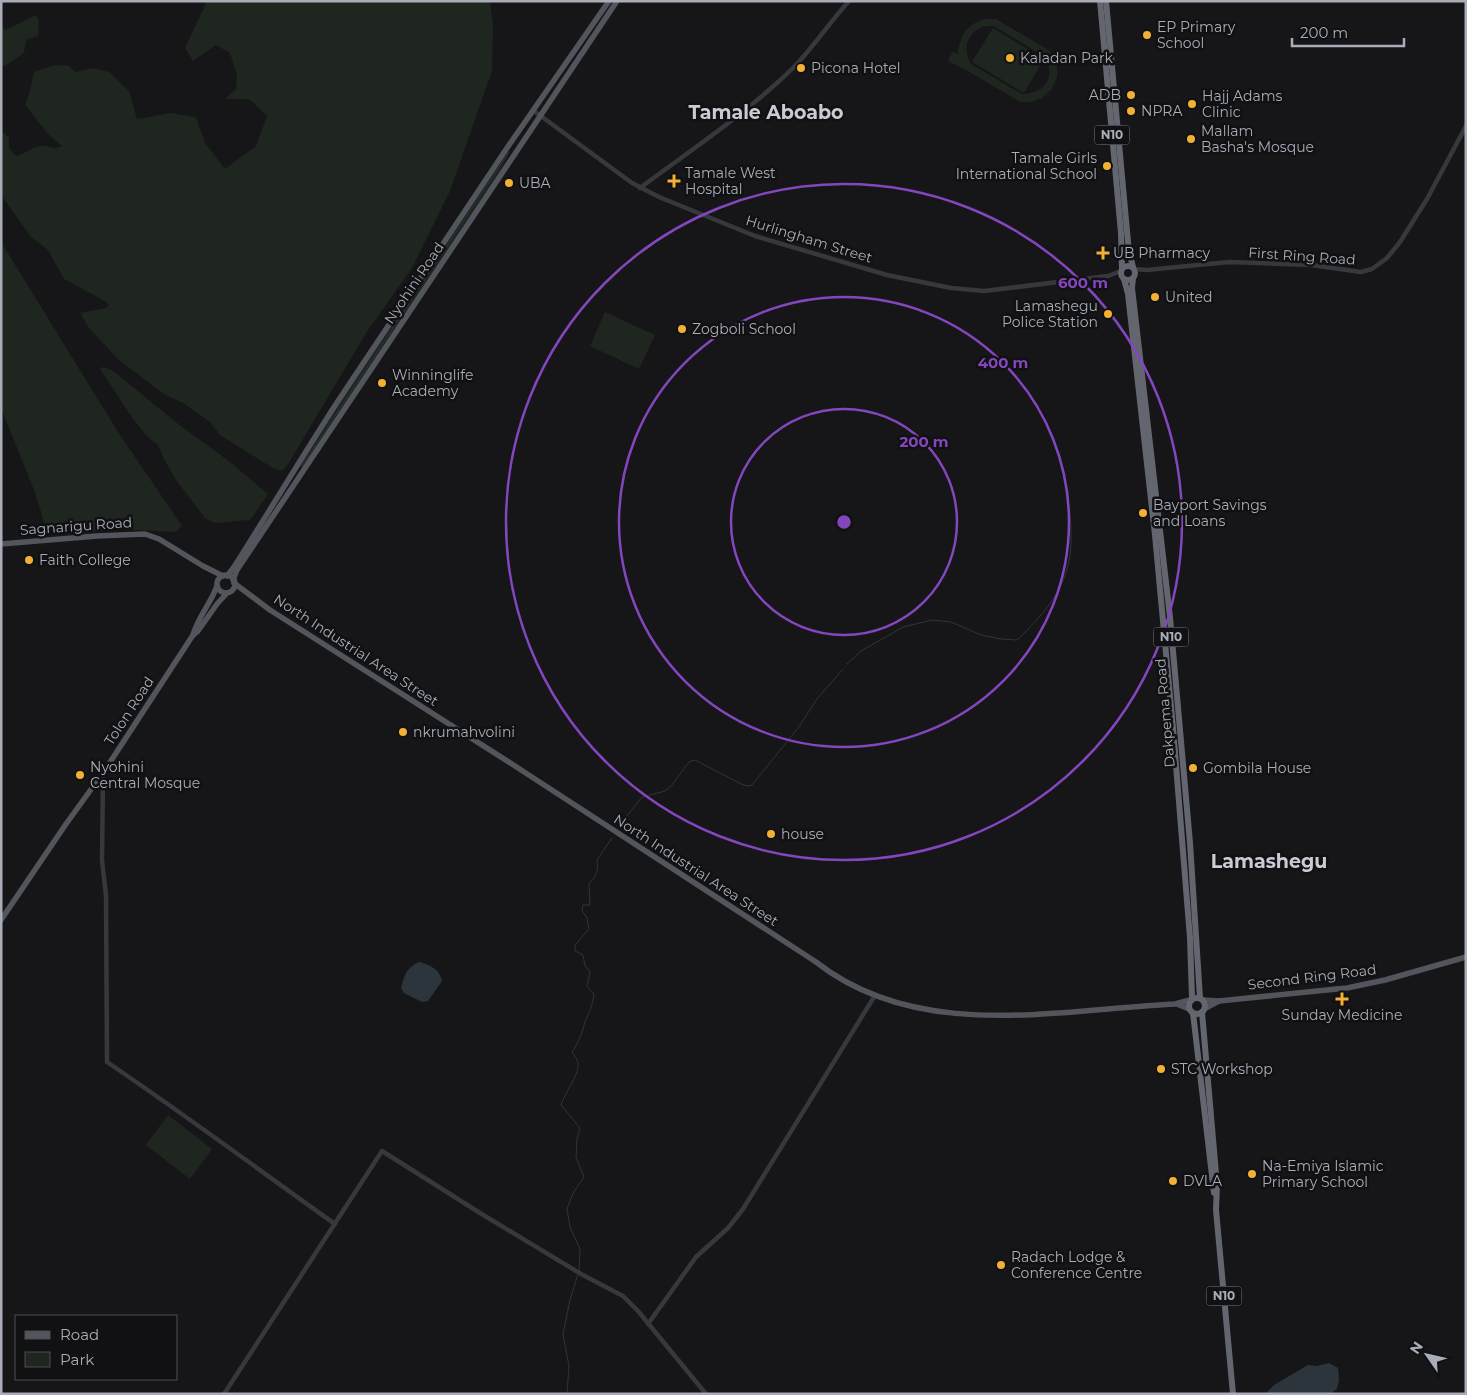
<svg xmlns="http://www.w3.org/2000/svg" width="1467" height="1395" font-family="Montserrat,sans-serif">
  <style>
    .green { fill: #1e261f; fill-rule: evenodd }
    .water { fill: #2c353c }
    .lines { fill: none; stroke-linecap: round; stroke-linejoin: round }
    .stream { stroke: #2c353c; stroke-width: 1 }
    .minor { stroke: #37383d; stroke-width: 4.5 }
    .major { stroke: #53555c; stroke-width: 5.5 }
    .highway { stroke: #63666e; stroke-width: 6 }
    .ring { fill: none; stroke: #8446be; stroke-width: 2.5 }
    .poi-dot { fill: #f2b134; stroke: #111113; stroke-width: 2 }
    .labels { text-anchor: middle; stroke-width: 5; stroke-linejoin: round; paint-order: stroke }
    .shield { fill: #111113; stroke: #7b7e86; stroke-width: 1 }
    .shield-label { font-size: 12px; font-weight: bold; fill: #a8adb8 }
    .poi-label { font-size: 14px; fill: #a8adb8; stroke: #111113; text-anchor: start }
    .street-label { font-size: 14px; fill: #a8adb8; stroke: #111113 }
    .district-label { font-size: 19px; font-weight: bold; fill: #c9ccd4; stroke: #111113 }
    .centre { fill: #8446be; stroke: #111113; stroke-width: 2.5 }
    .ring-label { font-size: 15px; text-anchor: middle; font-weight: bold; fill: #8446be; stroke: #111113; stroke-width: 5; stroke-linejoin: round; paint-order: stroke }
  </style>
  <rect width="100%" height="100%" fill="#161618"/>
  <g class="green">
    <path d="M207,1h283l3,24 -1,46 -42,120 -38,77 -46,65 -79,133 -5,5 -9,-3 -53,-33 -10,-13 -27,-19 -19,-9 -45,-34 -30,-32 -9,-15 26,-5 3,-3 -6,-5 -39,-21 -16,-29 -17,-13 -30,-42v-64l8,6v11l7,8c9,-2 17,-10 26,-10 9,0 10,4 20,0l-13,-11 -24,-30 5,-14 4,-19 17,-6 17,-1 7,7 18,-4 16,4 20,19 8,28 34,-6 25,4 9,26 20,26 31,-23 11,-30 -18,-17h-24l11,-10 1,-13 -7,-23 -14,-8 -23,16 -8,-13z"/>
    <path d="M36,15l3,5 -1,16 -12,4 -2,13 -19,13h-4v-39l5,3z"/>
    <path d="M984,19h12l54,32 7,12v14l-5,12 -10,9 -10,4h-12l-54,-32 -18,-9 4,-9 6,2c2,-19 9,-29 26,-35zM985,26h9l51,31c11,20 0,37 -23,37l-51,-30c-9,-17 -4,-31 14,-38z"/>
    <path d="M993,28l51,31 -20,34 -52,-31z"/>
    <path d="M508,152l1,2 -13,23 -193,290 -3,-1 48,-77z"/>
    <path d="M1,242l117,190 64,94 -7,6c-21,-1 -43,-3 -63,-2 -20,1 -50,9 -67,1l-3,-16 -8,-25 -33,-82z"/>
    <path d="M605,312l50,23 -16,34 -49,-23z"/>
    <path d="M103,367l9,3 65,53 53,39 38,32 -18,26 -35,3 -10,-5 -29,-38 -12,-21 -6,-14 -11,-9 -14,-17 -33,-50z"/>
    <path d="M168,1115l44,34 -22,30 -44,-34z"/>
  </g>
  <g class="water">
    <path d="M419,962c11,3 21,7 23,19l-14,20 -6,1 -18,-9 -3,-5c3,-12 5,-20 18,-26z"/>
    <path d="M1329,1363l9,5 1,12 -2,9 -7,5h-65l9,-9 34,-20 9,1z"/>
  </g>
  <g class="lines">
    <g class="stream">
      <path d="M302,466l207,-314"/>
      <path d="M847,664l14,-13 42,-24 29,-7 19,2 30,13 20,4 16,1c33,-32 56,-59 54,-107 0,-13 -2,-26 -3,-39l-1,-5"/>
      <path d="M620,825l22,-28 23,-6 7,-6 17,-23 6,-2 46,24 7,2 4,-1 46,-57 19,-29 26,-30"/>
      <path d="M579,1271l1,-22 -10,-22 -3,-18 6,-16 11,-16 -8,-20 1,-18 3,-11 -19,-23c3,-12 19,-30 17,-42 0,-3 -4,-8 -6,-11 8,-12 9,-17 13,-30 4,-10 8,-17 9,-28l-7,-8 3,-14 -5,-6 -2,-11 -8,-4v-6l14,-16 -2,-11 -5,-8 1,-5h7l-1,-21c7,-8 10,-13 8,-24l15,-22"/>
      <path d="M567,1394l2,-28 -6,-32 7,-34 8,-26"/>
    </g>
    <g class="minor">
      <path d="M534,111l98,72 27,14 96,39 132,39 64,13 33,3 124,-15 13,-5"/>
      <path d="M640,188c51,-38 107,-75 153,-120 20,-20 36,-45 56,-67"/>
      <path d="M1134,269l13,1 82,-8 82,3 50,7 11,-3 15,-11 13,-16 27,-43 39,-73"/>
      <path d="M103,774l-1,86 4,36 1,166c77,52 152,108 228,162"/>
      <path d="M648,1324l48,-67 32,-29 15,-19 131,-212"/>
      <path d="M224,1394l158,-243 98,62 101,61 42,22 15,15 68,83"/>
    </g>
    <g class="major">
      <path d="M1,544l96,-8 48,-2 14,5 44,27 20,10"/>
      <circle cx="226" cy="584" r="9"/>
      <path d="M227,576l7,-9c35,-55 69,-112 104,-166l169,-253 102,-147"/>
      <path d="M233,580l4,-10 380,-569"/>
      <path d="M234,583l36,27 245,156 301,196c102,80 240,48 359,42l15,-4"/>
      <path d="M193,635l5,-4 19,-27 10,-11"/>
      <path d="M1,920l65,-96 39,-54 88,-135c5,-18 18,-32 24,-49"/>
      <path d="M1203,1000l16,1 128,-13 38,-8 81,-23"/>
      <path d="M1177,1004l12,5"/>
      <path d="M1204,1009l15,-8"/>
    </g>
    <g class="highway">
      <path d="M1100,1l21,232 1,35"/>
      <path d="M1106,1l21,230 2,21 4,15"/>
      <circle cx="1128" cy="273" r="7"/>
      <path d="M1133,278l-1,10 38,329 20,226 10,155"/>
      <path d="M1124,279l4,15 27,241 18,193 17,210 2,60"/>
      <circle cx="1197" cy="1006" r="8"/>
      <path d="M1202,1012l15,173 -1,25 17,184"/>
      <path d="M1193,1013l21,180"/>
    </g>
  </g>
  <g class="ring">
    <circle cx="844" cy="522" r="113"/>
    <circle cx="844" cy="522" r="225"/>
    <circle cx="844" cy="522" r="338"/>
  </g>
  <g class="poi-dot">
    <circle cx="1147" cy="35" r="5"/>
    <circle cx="1010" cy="58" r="5"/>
    <circle cx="801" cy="68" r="5"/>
    <circle cx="1131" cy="95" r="5"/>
    <circle cx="1192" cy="104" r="5"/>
    <circle cx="1131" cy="111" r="5"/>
    <circle cx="1191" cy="139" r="5"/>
    <circle cx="1107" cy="166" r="5"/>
    <path d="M671.5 173.5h5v5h5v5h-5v5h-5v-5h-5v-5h5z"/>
    <circle cx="509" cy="183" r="5"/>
    <path d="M1100.5 245.5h5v5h5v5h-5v5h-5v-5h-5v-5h5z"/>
    <circle cx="1155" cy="297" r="5"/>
    <circle cx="1108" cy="314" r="5"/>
    <circle cx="682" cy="329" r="5"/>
    <circle cx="382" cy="383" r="5"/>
    <circle cx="1143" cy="513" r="5"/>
    <circle cx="29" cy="560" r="5"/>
    <circle cx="403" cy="732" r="5"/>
    <circle cx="1193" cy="768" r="5"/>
    <circle cx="80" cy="775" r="5"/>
    <circle cx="771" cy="834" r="5"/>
    <path d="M1339.5 991.5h5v5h5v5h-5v5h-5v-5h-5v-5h5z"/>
    <circle cx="1161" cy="1069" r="5"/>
    <circle cx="1252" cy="1174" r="5"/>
    <circle cx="1173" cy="1181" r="5"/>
    <circle cx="1001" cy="1265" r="5"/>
  </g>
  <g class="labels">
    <g class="shield">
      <rect x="1094.5" y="125.5" width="35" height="19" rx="4"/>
      <rect x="1153.5" y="627.5" width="35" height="19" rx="4"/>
      <rect x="1206.5" y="1286.5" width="35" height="19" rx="4"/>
    </g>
    <g class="shield-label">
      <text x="1112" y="139">N10</text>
      <text x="1171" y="641">N10</text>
      <text x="1224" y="1300">N10</text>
    </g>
    <g class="poi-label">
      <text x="1157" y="32">EP Primary<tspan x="1157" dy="16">School</tspan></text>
      <text x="1020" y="63">Kaladan Park</text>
      <text x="811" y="73">Picona Hotel</text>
      <text x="1121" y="100" text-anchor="end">ADB</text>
      <text x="1202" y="101">Hajj Adams<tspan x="1202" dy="16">Clinic</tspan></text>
      <text x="1141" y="116">NPRA</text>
      <text x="1201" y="136">Mallam<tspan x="1201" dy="16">Basha's Mosque</tspan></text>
      <text x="1097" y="163" text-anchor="end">Tamale Girls<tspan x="1097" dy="16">International School</tspan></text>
      <text x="685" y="178">Tamale West<tspan x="685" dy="16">Hospital</tspan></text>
      <text x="519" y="188">UBA</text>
      <text x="1113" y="258">UB Pharmacy</text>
      <text x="1165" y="302">United</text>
      <text x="1098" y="311" text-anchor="end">Lamashegu<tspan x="1098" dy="16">Police Station</tspan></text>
      <text x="692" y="334">Zogboli School</text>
      <text x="392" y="380">Winninglife<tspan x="392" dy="16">Academy</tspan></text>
      <text x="1153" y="510">Bayport Savings<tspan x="1153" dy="16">and Loans</tspan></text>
      <text x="39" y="565">Faith College</text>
      <text x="413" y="737">nkrumahvolini</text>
      <text x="90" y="772">Nyohini<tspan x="90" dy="16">Central Mosque</tspan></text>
      <text x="1203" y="773">Gombila House</text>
      <text x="781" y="839">house</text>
      <text x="1342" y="1020" text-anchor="middle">Sunday Medicine</text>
      <text x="1171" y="1074">STC Workshop</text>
      <text x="1262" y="1171">Na-Emiya Islamic<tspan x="1262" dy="16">Primary School</tspan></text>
      <text x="1183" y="1186">DVLA</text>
      <text x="1011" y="1262">Radach Lodge &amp;<tspan x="1011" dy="16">Conference Centre</tspan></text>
    </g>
    <g class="street-label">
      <text transform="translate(809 239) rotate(17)" y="5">Hurlingham Street</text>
      <text transform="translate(1302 256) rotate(4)" y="5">First Ring Road</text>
      <text transform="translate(414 283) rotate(-56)" y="5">Nyohini Road</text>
      <text transform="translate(76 526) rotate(-4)" y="5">Sagnarigu Road</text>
      <text transform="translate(356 650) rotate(33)" y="5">North Industrial Area Street</text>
      <text transform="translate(129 711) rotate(-57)" y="5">Tolon Road</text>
      <text transform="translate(1165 713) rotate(-95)" y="5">Dakpema Road</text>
      <text transform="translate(696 870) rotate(33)" y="5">North Industrial Area Street</text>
      <text transform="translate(1312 977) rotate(-7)" y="5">Second Ring Road</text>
    </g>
    <g class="district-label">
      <text x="766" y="119">Tamale Aboabo</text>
      <text x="1269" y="868">Lamashegu</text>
    </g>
  </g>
  <circle cx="844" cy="522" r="8" class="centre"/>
  <g class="ring-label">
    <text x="1083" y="288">600 m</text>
    <text x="1003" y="368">400 m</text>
    <text x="924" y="447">200 m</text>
  </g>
  <rect width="1467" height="1395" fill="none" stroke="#a8adb8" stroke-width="5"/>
  <rect x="15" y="1315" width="162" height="65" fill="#111113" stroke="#4d4f55"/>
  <rect x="25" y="1331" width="25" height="8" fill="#53555c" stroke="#4d4f55"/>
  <text x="60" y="1340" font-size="15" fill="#a8adb8">Road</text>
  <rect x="25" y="1352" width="25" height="15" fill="#1e261f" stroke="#4d4f55"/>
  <text x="60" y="1365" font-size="15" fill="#a8adb8">Park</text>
  <g transform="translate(1427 1355) rotate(304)" stroke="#111113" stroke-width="4" paint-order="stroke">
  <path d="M0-4L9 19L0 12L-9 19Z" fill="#a8adb8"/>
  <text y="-8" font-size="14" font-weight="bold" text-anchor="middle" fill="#a8adb8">N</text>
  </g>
  <path d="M1292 38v8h112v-8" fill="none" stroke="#a8adb8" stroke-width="2.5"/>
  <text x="1300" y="38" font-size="15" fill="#a8adb8" stroke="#111113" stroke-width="4" paint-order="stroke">200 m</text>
</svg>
